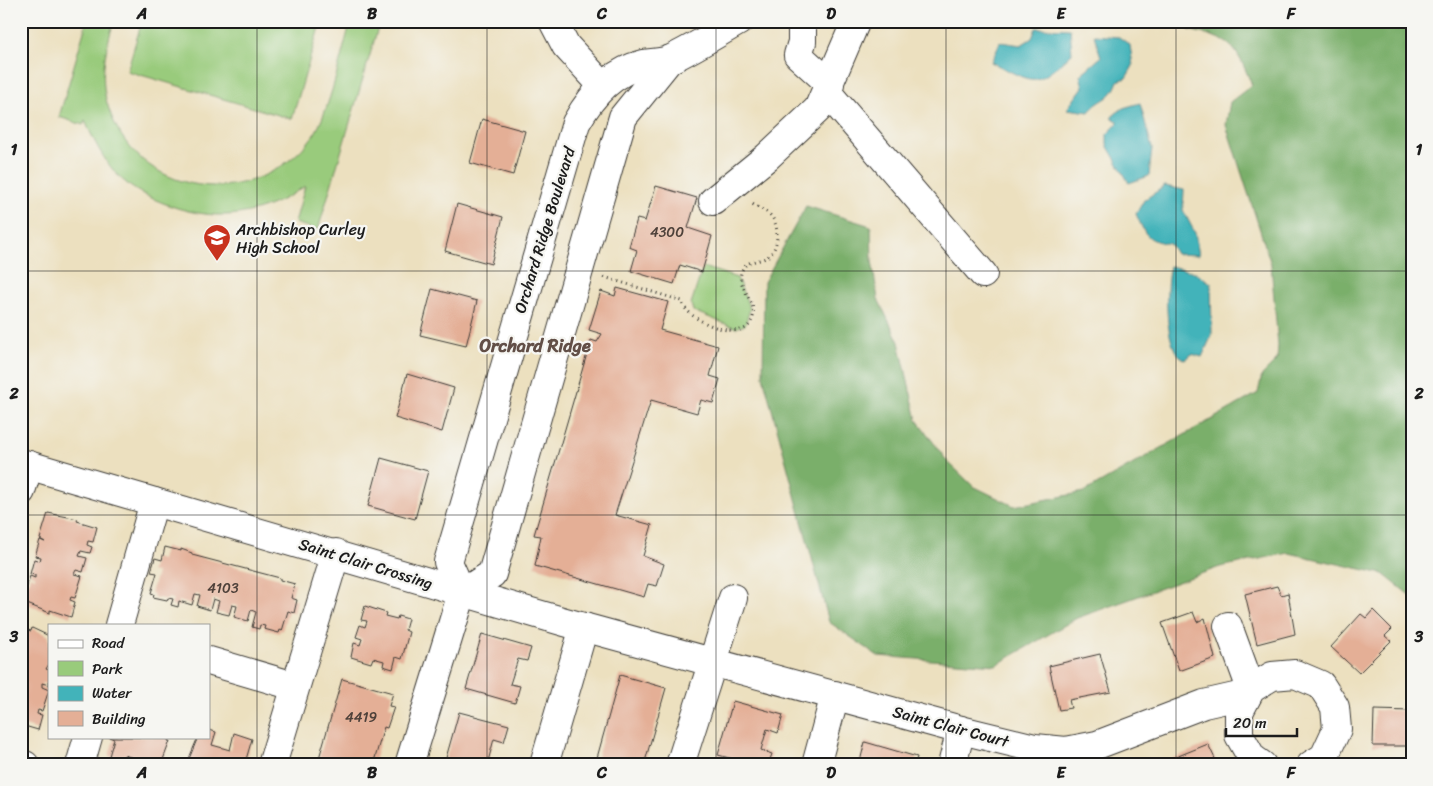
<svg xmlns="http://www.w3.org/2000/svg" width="1433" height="786" font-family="Sriracha,sans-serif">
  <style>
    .green { fill: #99cb7b; stroke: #5a744c }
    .forest { fill: #7aaf6b; stroke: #4b6644 }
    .water { fill: #42b3ba; stroke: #2f686b }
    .building { fill: #e4af96 }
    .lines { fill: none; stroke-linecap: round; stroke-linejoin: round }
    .minor-casing { stroke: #3b3934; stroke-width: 30 }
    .path { stroke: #3b3934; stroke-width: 3; stroke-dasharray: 1 4; stroke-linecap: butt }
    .minor { stroke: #fff; stroke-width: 28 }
    .grid { fill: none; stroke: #1c1c1c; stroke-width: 1; stroke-opacity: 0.55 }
    .labels { text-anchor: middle; stroke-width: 4.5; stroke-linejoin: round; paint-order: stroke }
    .number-label { font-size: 14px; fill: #4e413a }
    .poi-label { font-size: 16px; fill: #1c1c1c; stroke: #f6f6f2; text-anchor: start }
    .street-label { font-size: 16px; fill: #1c1c1c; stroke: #f6f6f2 }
    .neighbourhood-label { font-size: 18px; font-weight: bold; fill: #624f47; stroke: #f6f6f2 }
    .neatline { fill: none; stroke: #1c1c1c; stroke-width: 2 }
    .grid-label { font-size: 16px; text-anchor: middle; font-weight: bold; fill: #1c1c1c }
  </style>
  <rect width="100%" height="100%" fill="#f6f6f2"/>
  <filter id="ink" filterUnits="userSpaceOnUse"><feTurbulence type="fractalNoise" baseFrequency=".02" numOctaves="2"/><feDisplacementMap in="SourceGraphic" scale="10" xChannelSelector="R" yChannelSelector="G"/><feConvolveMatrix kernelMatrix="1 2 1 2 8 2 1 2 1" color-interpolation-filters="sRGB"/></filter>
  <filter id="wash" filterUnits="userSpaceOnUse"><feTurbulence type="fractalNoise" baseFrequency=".0096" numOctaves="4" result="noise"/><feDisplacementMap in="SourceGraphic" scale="20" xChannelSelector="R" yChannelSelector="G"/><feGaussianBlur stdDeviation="1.12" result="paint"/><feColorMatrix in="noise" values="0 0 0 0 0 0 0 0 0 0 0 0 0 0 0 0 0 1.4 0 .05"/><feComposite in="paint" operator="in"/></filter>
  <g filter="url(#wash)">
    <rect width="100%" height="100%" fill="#ece0bf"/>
    <g class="green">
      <path d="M87,21h27c-8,27 -15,54 -7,82 27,96 148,111 206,33 16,-22 29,-86 38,-115h29l-62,209 -23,-7 10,-37c-44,30 -84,37 -134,20 -13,-5 -29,-11 -41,-20 -22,-16 -34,-41 -45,-65l-2,4 -24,-8z"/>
      <path d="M142,21h179l-29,98 -165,-48z"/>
      <path d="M703,267l34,11 13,31 -5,16 -9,3 -43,-17 -2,-7z"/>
    </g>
    <path class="forest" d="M1185,21h227v576l-29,-23 -94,-21 -69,14 -143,51 -81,47 -118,-9 -49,-34 -66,-246 1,-94 42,-76 65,20 1,35 6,38 21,43 18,78 30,41 26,25 41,20 70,-14 174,-99 4,-18 15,-15 1,-15 -7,-81 -45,-139 4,-23 22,-17c-18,-42 -18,-44 -63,-55z"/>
    <g class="water">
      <path d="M1036,28l34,1 2,24c-38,36 -36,31 -81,9l9,-20 21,3 11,-7z"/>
      <path d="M1094,35l25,2 11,8 3,21 -7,12 -8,3c-8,22 -16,15 -29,31l-22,-3 16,-22 -3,-12 21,-18z"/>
      <path d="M1140,103l12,45 -3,28 -20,7 -22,-38v-11l12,-12 -8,-5 12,-9z"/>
      <path d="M1165,186l19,4 -1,20 12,23 4,22 -23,-1 -6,-10c-24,-4 -24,-8 -34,-30l8,-14z"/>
      <path d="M1170,266l24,6 17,11 1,52 -10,22 -10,-3 -7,6c-2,-2 -7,-5 -9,-8 -11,-19 -11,-65 -6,-86z"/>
    </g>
    <g id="blocks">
      <g class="building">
        <path d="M482,119l43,12 -12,44 -43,-12z"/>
        <path d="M656,186l41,12 -9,30 24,8 -10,36 -22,-7 -6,19 -43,-13 6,-21 -8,-3 8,-28 8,2z"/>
        <path d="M457,204l46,13 -12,47 -46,-13z"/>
        <path d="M617,288l51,14 -8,28 58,16 -8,30 10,3 -7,24 -12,-3 -4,13 -46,-13 -36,115 37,10 -9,31 21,8 -7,22 -9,-2 -4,13 -109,-31 6,-30 -7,-1 57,-195 6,2 5,-8 -13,-4 12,-39 14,5z"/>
        <path d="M432,289l45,12 -11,45 -46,-11z"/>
        <path d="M407,374l47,14 -12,44 -47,-14z"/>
        <path d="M381,458l47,13 -13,48 -47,-13z"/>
        <path d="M48,513l30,6 -1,2 20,6 -4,15 -5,-1 -1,4 5,2 -2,6 -9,-2 -2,5 8,2 -4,14 -7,-2 -2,4 8,2 -7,22 -4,-1 -1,3 5,2 -4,15 -21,-7v3l-28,-11 8,-26 5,2v-3l-5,-1 4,-15 6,2 1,-4 -6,-1 5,-16 5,2 -5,-3z"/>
        <path d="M165,547l16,4v-2l11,4v2l88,23v2l15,4 -4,14 6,2 -3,13 -6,-2 -6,20 -2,-1 -1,3 -15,-4 1,-3 -5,-1 -1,4 -7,-2 4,-15 -5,-2 -3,11 -14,-4 3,-11 -5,-1 -3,10 -13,-3 3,-11 -6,-2 -3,11 -13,-4 3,-11 -5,-1 -3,11 -13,-4 -1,6 -7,-2 2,-6 -5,-1 -1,2 -14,-3 1,-3 -3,-1 6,-20 -6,-1 4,-14 7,2z"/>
        <path d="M1277,586l4,9 7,-2 7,41 -38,10 -12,-50z"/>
        <path d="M365,606l21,7 -1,3 12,3 1,-3 10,3 -3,11 4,2 -7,27 -6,-2 -3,12 -10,-3 1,-5 -11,-3 -2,5 -20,-6 3,-14 6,2 2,-6 -6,-2 4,-12 5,2 2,-6 -6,-1z"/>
        <path d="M1373,610l19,19 -7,7 6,5 -32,32 -28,-26 30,-33 5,4z"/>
        <path d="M1193,612l4,10 8,-4 10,40 -36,13 -17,-48z"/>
        <path d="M21,628l10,3 1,-3 17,8v28l-3,5 3,1v15l-7,-2v4l7,3 -7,21 -4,-1 -1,4 5,1 -4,15 -17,-5z"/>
        <path d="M482,634l49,14 -4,13 -9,-2 -8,25 10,2 -5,17 -49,-14z"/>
        <path d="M1100,654l11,38 -42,8 2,8 -12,2 -10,-44z"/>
        <path d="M620,675l46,13 -22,77h-49z"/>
        <path d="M342,679l51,14 -4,13 5,1 -7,21 -3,-1 -11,38h-56z"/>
        <path d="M733,701l50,14 -5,18 -11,-4 -6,21 11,4 -4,11h-29l-6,-2v-4l-15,-4z"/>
        <path d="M1374,710l38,1v35h-39z"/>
        <path d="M459,712l50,13 -5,17 -10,-3 -7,26h-43z"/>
        <path d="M209,730l7,2 -4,13 18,5 4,-17 18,6 -7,24 5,2h-60v-3l-2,-1 10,-24h11z"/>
        <path d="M109,737h60l-1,4h2l-9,24h-13l-2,-1v-2l-22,-7 -1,6 -14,-5 5,-17z"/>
        <path d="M865,742l52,15 -2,8h-56z"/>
        <path d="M1208,744l10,21h-56l-1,-2z"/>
      </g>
    </g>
  </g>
  <g filter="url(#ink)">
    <use href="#blocks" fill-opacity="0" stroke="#3b3934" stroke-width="1"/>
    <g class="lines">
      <defs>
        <g id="minor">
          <path d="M553,21l13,25 37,40"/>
          <path d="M802,21v21l-4,13 32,29"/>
          <path d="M826,91l157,183"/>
          <path d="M713,201l54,-44 51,-48 38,-88"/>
          <path d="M21,463l544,159 396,108 74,18 31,3 31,-6 107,-41 35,-8h8"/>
          <path d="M21,491l8,-26"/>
          <path d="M462,593l-14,-31 128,-439c15,-27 37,-52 68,-59 9,-2 19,-1 27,-5 23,-11 45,-25 68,-38"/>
          <path d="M119,625l35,-123"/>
          <path d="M1228,626l23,63"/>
          <path d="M209,661l85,25"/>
          <path d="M21,764l4,1"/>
          <path d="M80,765l8,-28"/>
          <path d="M272,765l64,-212"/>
          <path d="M409,765l53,-172 30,-19 131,-457 46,-57"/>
          <path d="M544,765l40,-138"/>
          <path d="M680,765l53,-167"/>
          <path d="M816,765l19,-70"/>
          <path d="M952,765l9,-35"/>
          <path d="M1262,765l-10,-7 -13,-23v-23l12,-23 21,-13 23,-2 26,11 14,22 2,22 -13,28 -13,8"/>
        </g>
      </defs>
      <use href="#minor" class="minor-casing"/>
      <path class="path" d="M604,277l78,24c2,18 55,40 67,24 16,-21 -17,-37 -6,-57 5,-8 16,-6 24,-11 12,-7 13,-31 4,-41 -5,-6 -14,-8 -20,-13"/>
      <use href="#minor" class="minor"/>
    </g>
  </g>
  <path class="grid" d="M257,21v744M487,21v744M716,21v744M946,21v744M1176,21v744M21,271h1391M21,515h1391"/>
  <defs>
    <symbol id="school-pin" viewBox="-11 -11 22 30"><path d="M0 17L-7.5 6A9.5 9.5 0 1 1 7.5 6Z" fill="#c8321e" stroke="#f6f6f2"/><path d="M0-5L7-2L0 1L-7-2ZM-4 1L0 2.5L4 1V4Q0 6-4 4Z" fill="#fff"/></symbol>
  </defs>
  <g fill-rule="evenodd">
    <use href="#school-pin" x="201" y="222" width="32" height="43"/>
  </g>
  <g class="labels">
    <g class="number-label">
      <text x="667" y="237">4300</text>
      <text x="223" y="593">4103</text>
      <text x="361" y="722">4419</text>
    </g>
    <g class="poi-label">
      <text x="236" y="235">Archbishop Curley<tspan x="236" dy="18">High School</tspan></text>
    </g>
    <g class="street-label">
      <text transform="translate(544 230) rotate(-73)" y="6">Orchard Ridge Boulevard</text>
      <text transform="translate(366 563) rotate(17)" y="6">Saint Clair Crossing</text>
      <text transform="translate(951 726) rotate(15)" y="6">Saint Clair Court</text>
    </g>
    <g class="neighbourhood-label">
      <text x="535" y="352">Orchard Ridge</text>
    </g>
  </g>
  <rect width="1433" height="786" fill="none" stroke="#f6f6f2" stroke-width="55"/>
  <rect x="48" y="624" width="162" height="115" fill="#f6f6f2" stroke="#9f9f9c"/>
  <rect x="58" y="640" width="25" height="8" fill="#ffffff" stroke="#9f9f9c"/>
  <text x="92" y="648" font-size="15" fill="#1c1c1c">Road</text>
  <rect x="58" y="661" width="25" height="15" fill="#99cb7b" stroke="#9f9f9c"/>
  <text x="92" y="674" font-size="15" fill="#1c1c1c">Park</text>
  <rect x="58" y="686" width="25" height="15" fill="#42b3ba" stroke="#9f9f9c"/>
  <text x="92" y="698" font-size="15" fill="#1c1c1c">Water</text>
  <rect x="58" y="711" width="25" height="15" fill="#e4af96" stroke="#9f9f9c"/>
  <text x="92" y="724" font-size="15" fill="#1c1c1c">Building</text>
  <path d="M1226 728v8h71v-8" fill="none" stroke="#1c1c1c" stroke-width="2.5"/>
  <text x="1233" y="728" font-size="15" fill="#1c1c1c" stroke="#f6f6f2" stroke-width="4" paint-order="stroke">20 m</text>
  <rect x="28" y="28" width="1378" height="730" class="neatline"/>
  <g class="grid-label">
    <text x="142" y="19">A</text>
    <text x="372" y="19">B</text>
    <text x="602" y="19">C</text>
    <text x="831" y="19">D</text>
    <text x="1061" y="19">E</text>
    <text x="1291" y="19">F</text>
    <text x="14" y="155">1</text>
    <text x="1419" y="155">1</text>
    <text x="14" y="399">2</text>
    <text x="1419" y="399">2</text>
    <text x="14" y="642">3</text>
    <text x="1419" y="642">3</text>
    <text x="142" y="778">A</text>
    <text x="372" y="778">B</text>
    <text x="602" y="778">C</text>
    <text x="831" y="778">D</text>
    <text x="1061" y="778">E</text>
    <text x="1291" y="778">F</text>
  </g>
</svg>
